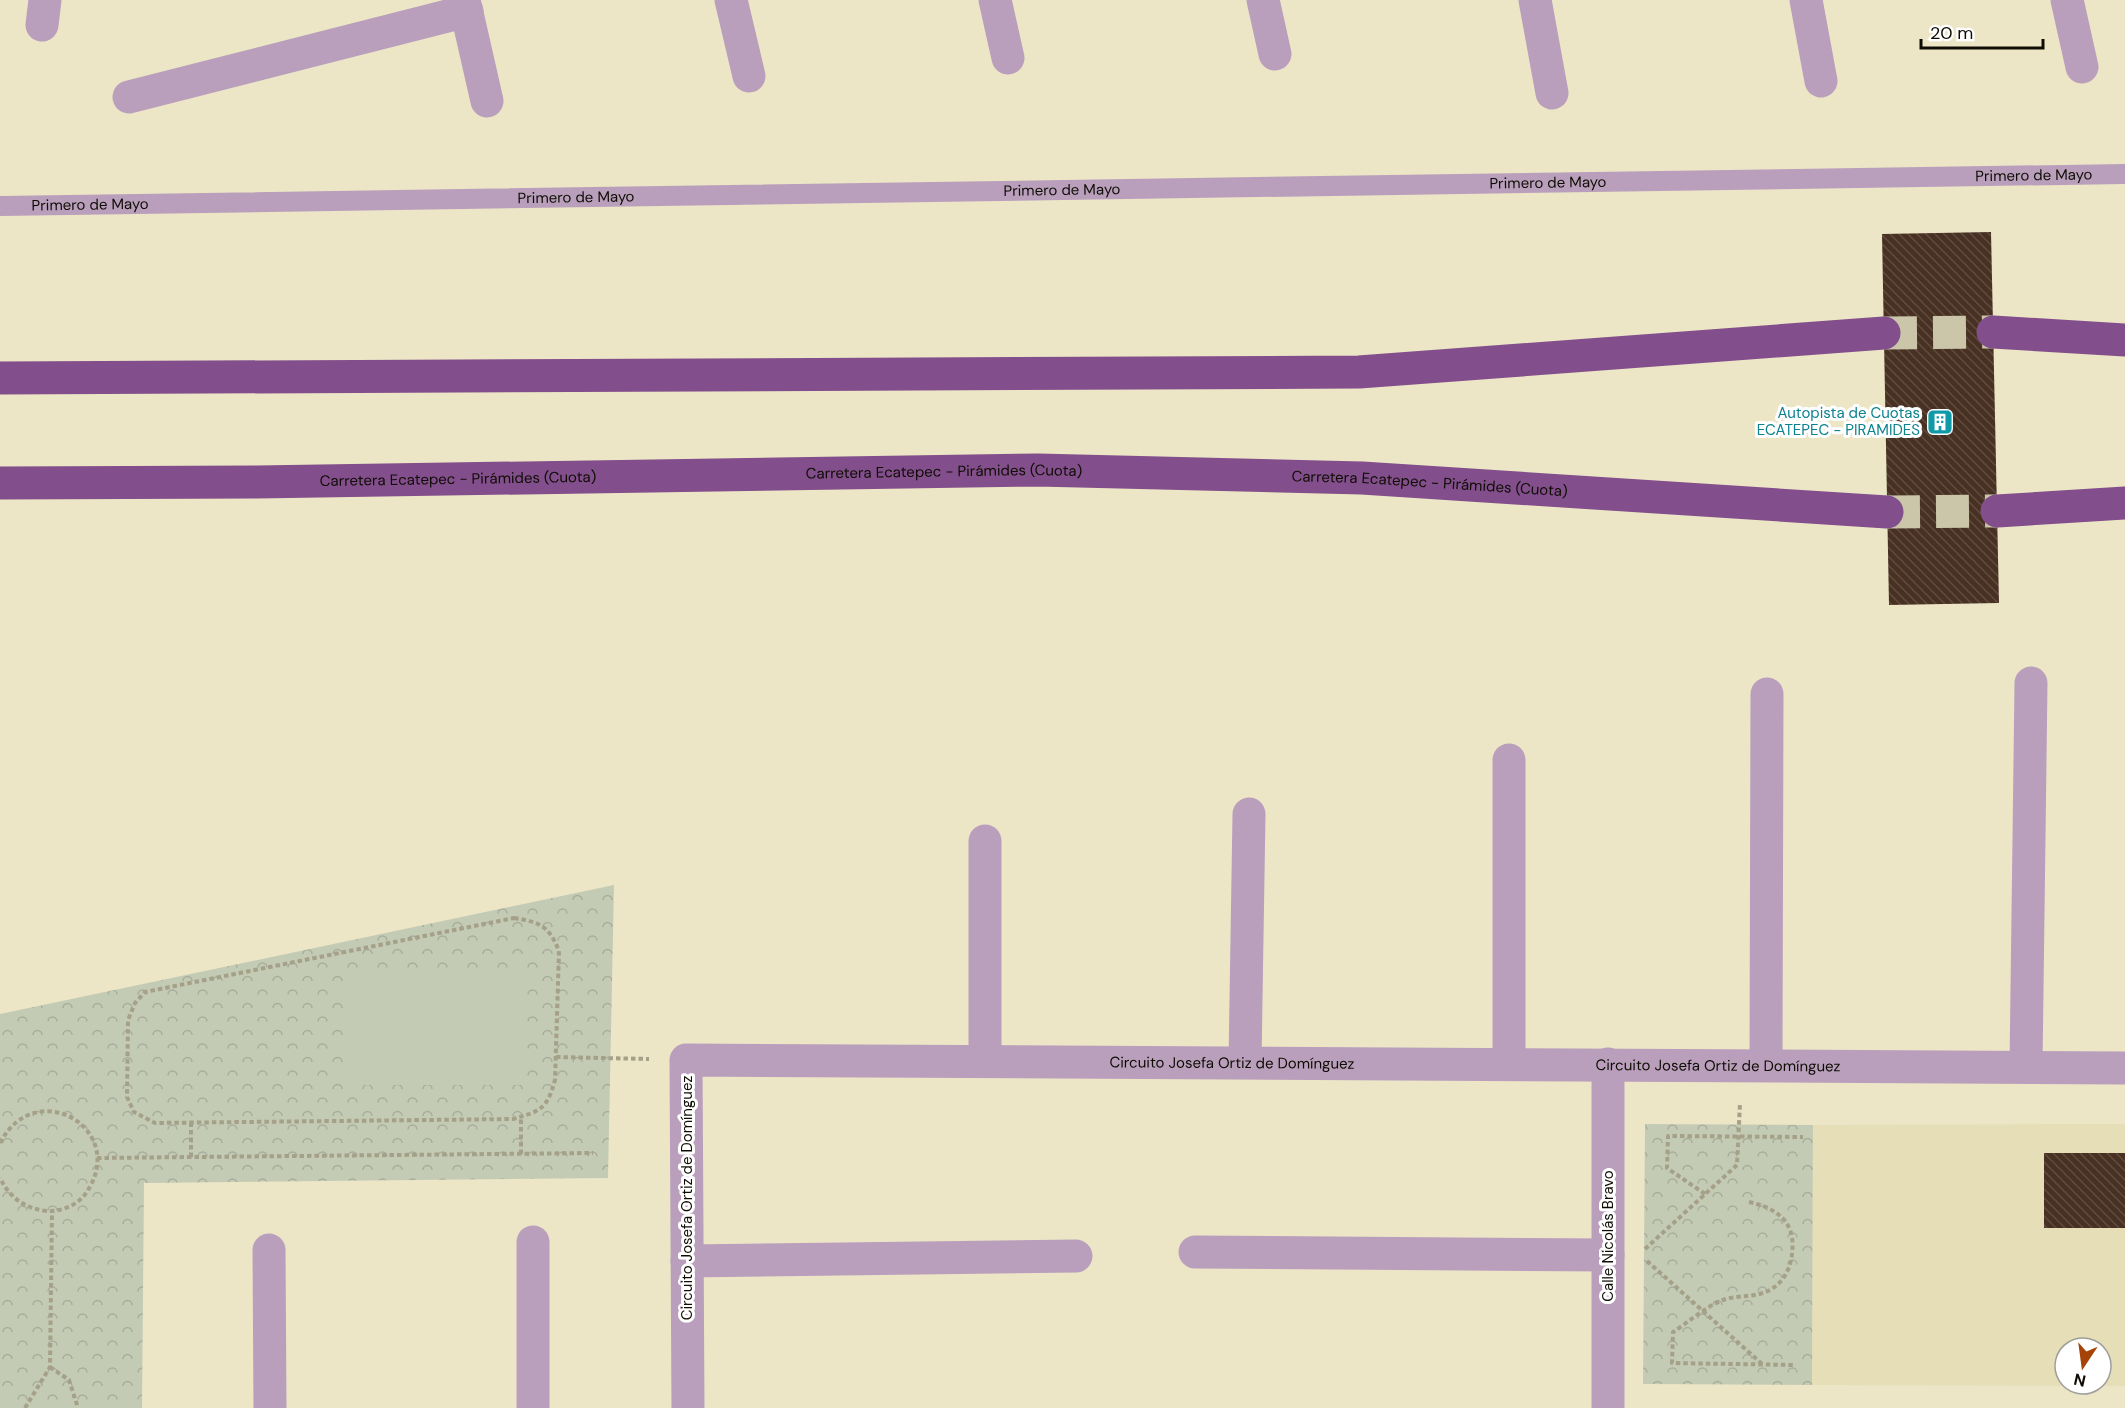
<svg xmlns="http://www.w3.org/2000/svg" width="2125" height="1408" font-family="'DM Sans',sans-serif">
  <style>
    .built { fill: #e5deb7; fill-rule: evenodd }
    .park { fill: url(#park-crowns) }
    .pitch { fill: #c4cbb5 }
    .building { fill: url(#building-back-hatch) }
    .lines { fill: none; stroke-linecap: round; stroke-linejoin: round }
    .motorway-tunnel { stroke: #cbc5aa; stroke-width: 33; stroke-dasharray: 33 16; stroke-linecap: butt }
    .path { stroke: #a5a088; stroke-width: 4; stroke-dasharray: 4.5 3; stroke-linecap: butt }
    .service { stroke: #b99fbc; stroke-width: 20 }
    .minor { stroke: #b99fbc; stroke-width: 33 }
    .motorway { stroke: #824e8b; stroke-width: 33 }
    .labels { text-anchor: middle; stroke-width: 6; stroke-linejoin: round; paint-order: stroke }
    .street-label { font-size: 15px; fill: #0e0c03; stroke: #fff }
    .culture-label { font-size: 15px; fill: #0d838f; stroke: #fff; text-anchor: end }
  </style>
  <defs>
    <pattern id="park-crowns" width="20" height="18" patternUnits="userSpaceOnUse" patternTransform="scale(1.5)"><rect width="20" height="18" fill="#c4cbb5"/><path d="M2 6a3 3 0 1 1 6 0M12 15a3 3 0 1 1 6 0" fill="none" stroke="#a7ad9a"/></pattern>
    <pattern id="building-back-hatch" width="6" height="6" patternUnits="userSpaceOnUse" patternTransform="scale(1.5)"><rect width="6" height="6" fill="#483122"/><path d="M-1 5l2 2M0 0l6 6M5-1l2 2" fill="none" stroke="#5e4c3f"/></pattern>
  </defs>
  <rect width="100%" height="100%" fill="#ece6c7"/>
  <path class="built" d="M2125,1124v262l-313,-1 1,-260zM2065,1348h36v36h-36z"/>
  <g class="park">
    <path d="M614,885l-6,293 -464,5 -2,225h-142v-394z"/>
    <path d="M1645,1124l168,1 -1,260 -169,-1z"/>
  </g>
  <path class="pitch" d="M524,970v115h-178v-114z"/>
  <g class="building">
    <path d="M1991,232l8,371 -110,2 -7,-371z"/>
    <rect x="2044" y="1153" width="81" height="75"/>
  </g>
  <g class="lines">
    <g class="motorway-tunnel">
      <path d="M1884,333l109,-1"/>
      <path d="M1887,512l110,-1"/>
    </g>
    <g class="path">
      <path d="M514,918c26,4 35,8 45,33l-4,129c-8,29 -14,31 -42,39l-358,4 -21,-11 -7,-15 1,-77 7,-17 10,-11z"/>
      <path d="M556,1057l93,2"/>
      <path d="M0,1143c36,-69 130,-13 86,50 -8,12 -25,19 -40,18 -22,-3 -36,-13 -46,-33"/>
      <path d="M521,1154v-37"/>
      <path d="M191,1157v-35"/>
      <path d="M97,1158l496,-5"/>
      <path d="M1705,1194l-38,-26 1,-32 135,1"/>
      <path d="M1749,1202c19,4 39,13 43,35 3,24 -6,51 -33,57 -12,3 -25,2 -36,6 -16,6 -36,23 -50,32l-1,31 122,2"/>
      <path d="M1645,1249l92,-84 3,-62"/>
      <path d="M1647,1261l115,103"/>
      <path d="M50,1367l19,13 9,28"/>
      <path d="M25,1408l25,-41 2,-156"/>
    </g>
    <path class="service" id="s1" d="M0,206l2125,-32"/>
    <g class="minor">
      <path d="M464,0l23,101"/>
      <path d="M731,0l18,76"/>
      <path d="M995,0l13,58"/>
      <path d="M1263,0l12,54"/>
      <path d="M1535,0l17,93"/>
      <path d="M1806,0l15,81"/>
      <path d="M2067,0l15,67"/>
      <path d="M42,25l3,-25"/>
      <path d="M129,97l338,-86"/>
      <path d="M1509,760v303"/>
      <path d="M985,841v219"/>
      <path d="M1245,1062l4,-248"/>
      <path d="M1608,1064v344"/>
      <path d="M1766,1065l1,-371"/>
      <path d="M2026,1067l5,-384"/>
      <path d="M269,1250l1,158"/>
      <path d="M1195,1252l413,3"/>
      <path d="M687,1261l389,-5"/>
      <path d="M533,1408v-166"/>
      <path id="s2" d="M688,1408l-2,-348 1439,8"/>
    </g>
    <g class="motorway">
      <path d="M1993,332l132,8"/>
      <path d="M0,378l1359,-6 525,-39"/>
      <path id="s3" d="M0,483l257,-1 781,-12 324,8 525,34"/>
      <path d="M1997,511l128,-8"/>
    </g>
  </g>
  <defs>
    <symbol id="building-square" viewBox="-11 -11 22 22"><rect x="-9" y="-9" width="18" height="18" rx="4" fill="#0f9aa8" stroke="#fff"/><path d="M-4-6H4V6H1V3H-1V6H-4ZM-2.5-4.3h1.7v1.8h-1.7ZM.8-4.3h1.7v1.8H.8ZM-2.5-1h1.7V.8h-1.7ZM.8-1h1.7V.8H.8Z" fill="#fff"/></symbol>
  </defs>
  <g fill-rule="evenodd">
    <use href="#building-square" x="1925" y="407" width="30" height="30"/>
  </g>
  <g class="labels">
    <g class="street-label">
      <text dy="5" stroke="none"><textPath href="#s1" startOffset="2034">Primero de Mayo</textPath></text>
      <text dy="5" stroke="none"><textPath href="#s1" startOffset="1548">Primero de Mayo</textPath></text>
      <text dy="5" stroke="none"><textPath href="#s1" startOffset="1062">Primero de Mayo</textPath></text>
      <text dy="5" stroke="none"><textPath href="#s1" startOffset="576">Primero de Mayo</textPath></text>
      <text dy="5" stroke="none"><textPath href="#s1" startOffset="90">Primero de Mayo</textPath></text>
      <text dy="5" stroke="none"><textPath href="#s3" startOffset="944">Carretera Ecatepec - Pirámides (Cuota)</textPath></text>
      <text dy="5" stroke="none"><textPath href="#s3" startOffset="458">Carretera Ecatepec - Pirámides (Cuota)</textPath></text>
      <text dy="5" stroke="none"><textPath href="#s3" startOffset="1430">Carretera Ecatepec - Pirámides (Cuota)</textPath></text>
      <text dy="5" stroke="none"><textPath href="#s2" startOffset="894">Circuito Josefa Ortiz de Domínguez</textPath></text>
      <text dy="5" stroke="none"><textPath href="#s2" startOffset="1380">Circuito Josefa Ortiz de Domínguez</textPath></text>
      <text transform="translate(687 1198) rotate(-90)" y="5">Circuito Josefa Ortiz de Domínguez</text>
      <text transform="translate(1608 1236) rotate(-90)" y="5">Calle Nicolás Bravo</text>
    </g>
    <g class="culture-label">
      <text x="1920" y="418">Autopista de Cuotas<tspan x="1920" dy="17">ECATEPEC - PIRAMIDES</tspan></text>
    </g>
  </g>
  <g transform="translate(2083 1366) rotate(193)"><circle r="28" fill="#ffffff" stroke="#9f9e9a" stroke-width="1.5"/>
  <path d="M0-4.5L10 22L0 15L-10 22Z" fill="#a64308"/>
  <text y="-9" font-size="16" font-weight="bold" text-anchor="middle" fill="#0e0c03">N</text>
  </g>
  <path d="M1921 39v9h122v-9" fill="none" stroke="#0e0c03" stroke-width="3"/>
  <text x="1930" y="39" font-size="18" fill="#0e0c03" stroke="#ffffff" stroke-width="4.5" paint-order="stroke">20 m</text>
</svg>
